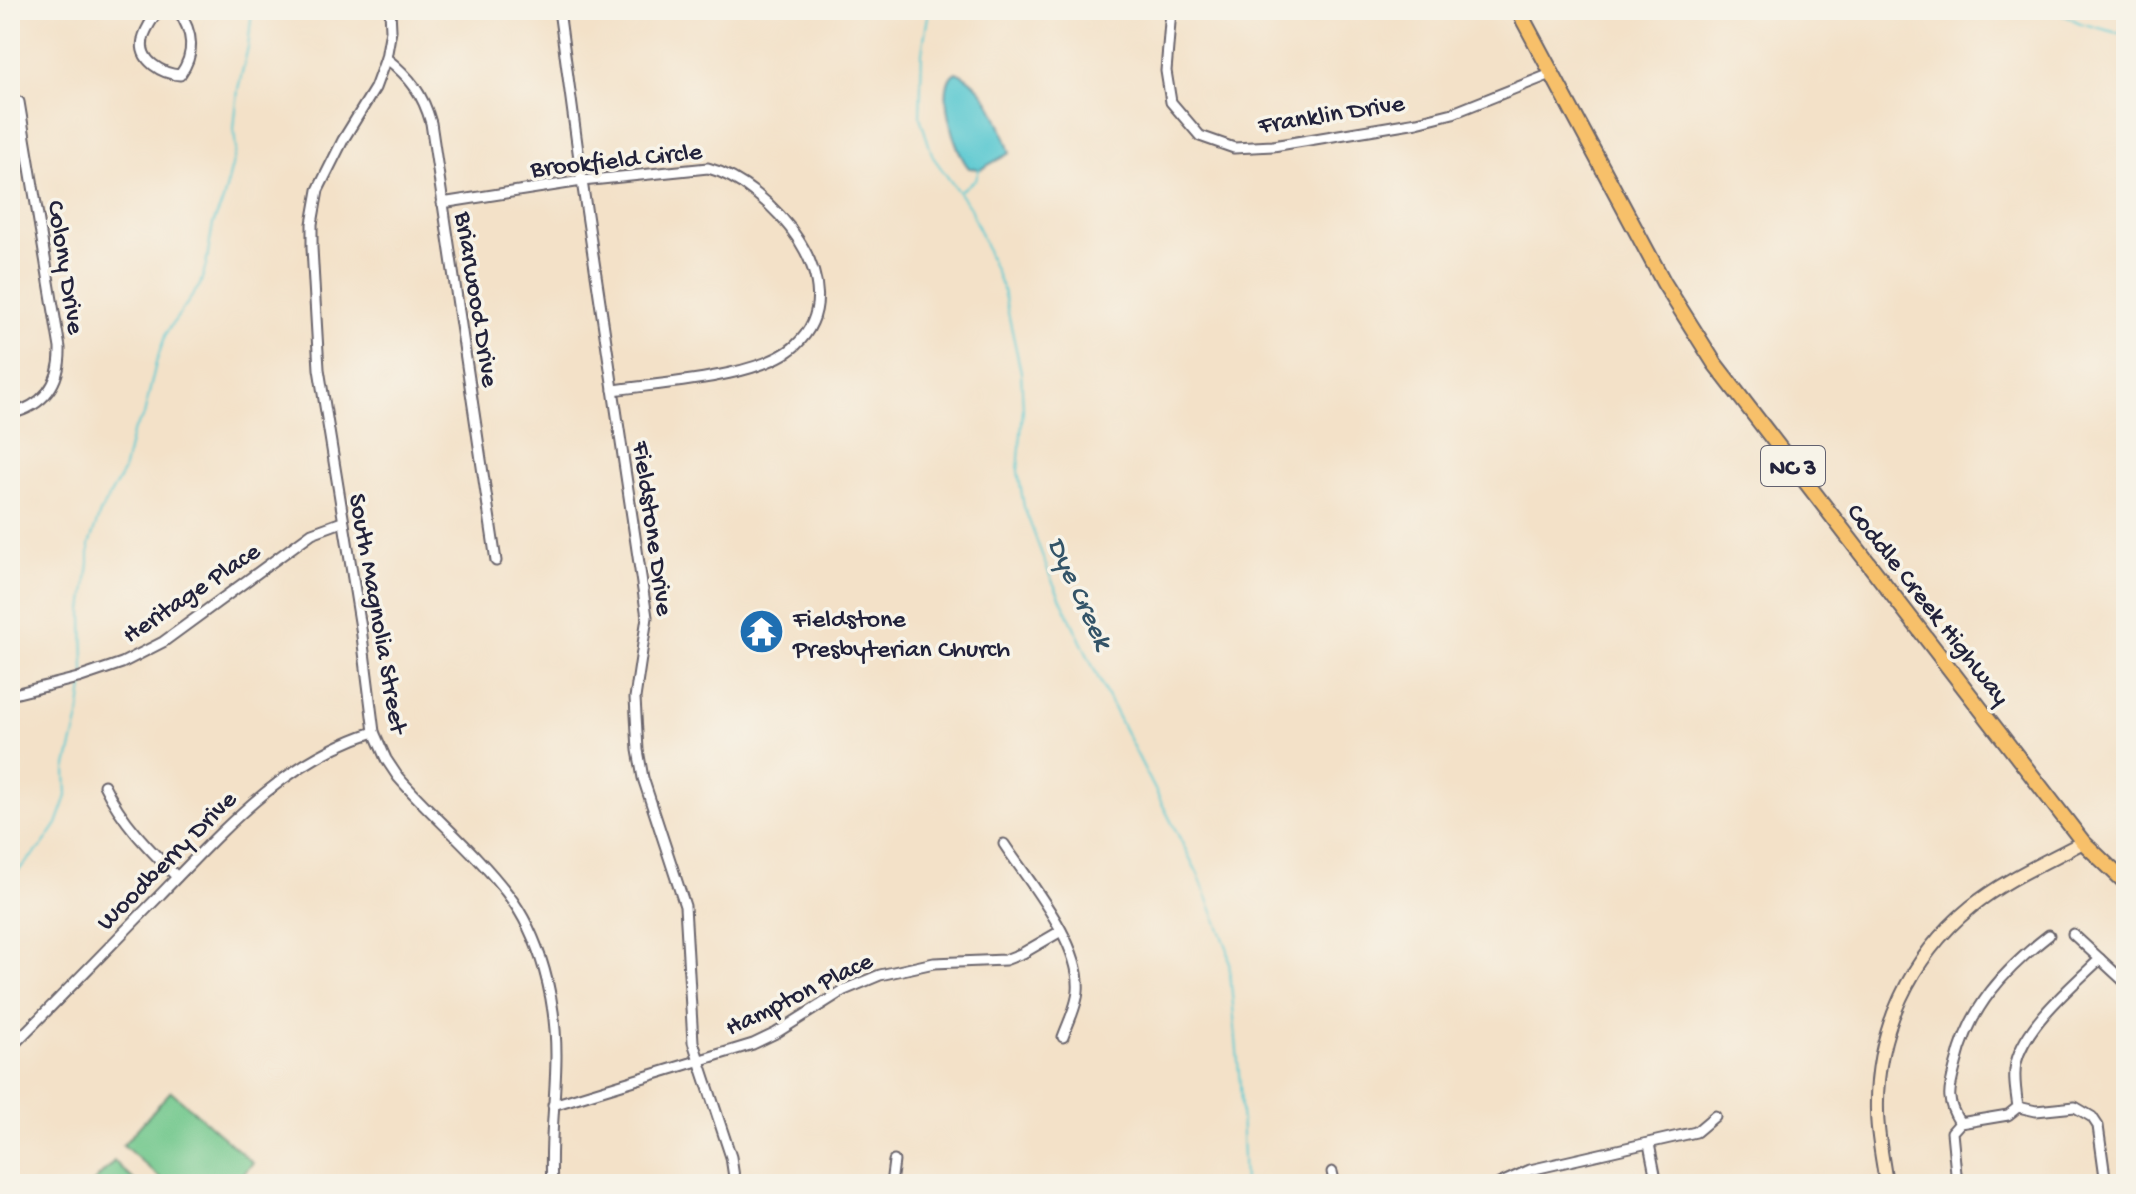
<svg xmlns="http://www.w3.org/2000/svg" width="2136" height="1194" font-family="'Gochi Hand',sans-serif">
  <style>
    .green { fill: #71c78c; stroke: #4a7464; stroke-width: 2 }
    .water { fill: #5cc9d1; stroke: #3f7686; stroke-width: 2 }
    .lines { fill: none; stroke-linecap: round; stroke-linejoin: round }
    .stream { stroke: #5cc9d1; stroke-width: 2 }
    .street-casing { stroke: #6b656c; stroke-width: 13 }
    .secondary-casing { stroke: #6b656c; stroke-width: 16 }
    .primary-casing { stroke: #6b656c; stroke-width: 18 }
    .street { stroke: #fff; stroke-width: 9 }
    .secondary { stroke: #fce6c4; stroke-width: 12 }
    .primary { stroke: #f7c06b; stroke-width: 14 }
    .labels { text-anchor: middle; stroke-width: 7; stroke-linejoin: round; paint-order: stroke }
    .shield { fill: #f7f3e8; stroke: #62616f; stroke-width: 2 }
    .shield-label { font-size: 24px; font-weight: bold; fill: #22223b }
    .street-label { font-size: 26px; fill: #22223b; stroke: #f7f3e8 }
    .poi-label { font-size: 26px; fill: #22223b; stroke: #f7f3e8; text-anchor: start }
    .water-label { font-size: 28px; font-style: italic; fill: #335468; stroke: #f7f3e8 }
  </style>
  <rect width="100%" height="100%" fill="#f7f3e8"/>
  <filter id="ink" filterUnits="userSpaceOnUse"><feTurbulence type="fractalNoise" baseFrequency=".0125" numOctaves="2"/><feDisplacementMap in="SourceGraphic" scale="16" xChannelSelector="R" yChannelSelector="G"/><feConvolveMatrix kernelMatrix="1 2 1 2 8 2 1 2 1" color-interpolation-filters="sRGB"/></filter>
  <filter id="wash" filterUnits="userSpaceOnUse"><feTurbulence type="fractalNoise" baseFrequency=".006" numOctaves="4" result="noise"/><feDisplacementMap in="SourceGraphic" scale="32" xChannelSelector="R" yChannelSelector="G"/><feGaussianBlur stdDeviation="1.8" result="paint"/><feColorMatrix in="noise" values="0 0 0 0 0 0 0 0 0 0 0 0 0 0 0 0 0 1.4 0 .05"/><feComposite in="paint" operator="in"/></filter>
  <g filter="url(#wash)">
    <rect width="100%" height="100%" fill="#f3e1c8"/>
    <g class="green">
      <path d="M171,1091l82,72 -19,21h-67l-44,-39z"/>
      <path d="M114,1161l24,23h-46z"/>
    </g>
    <path class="water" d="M956,72c32,14 44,49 54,81l-29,16 -12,-1c-14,-15 -35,-84 -13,-96z"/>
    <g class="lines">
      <g class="stream">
        <path d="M929,10l-7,42 -2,65 13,40 37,51 33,82 18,82 2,37 -5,62 6,36 26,69 54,114 94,184 30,76 12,134 4,100"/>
        <path d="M2055,10l25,13 46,12"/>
        <path d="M960,191l16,-12 4,-12"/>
        <path d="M84,673l-1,-62 6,-48v-18l11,-32 23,-41 9,-39 12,-18 12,-52 10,-30 34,-48 6,-20 7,-41 10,-23 13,-51 -2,-21 4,-40 10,-42 4,-37"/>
        <path d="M10,879l32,-33 15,-22 10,-28 -1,-26 13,-53 5,-38"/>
      </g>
    </g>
  </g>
  <g filter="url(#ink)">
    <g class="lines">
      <defs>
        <g id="street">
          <path d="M158,10c-5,9 -13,19 -15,29 -5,22 20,35 37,36 16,-22 13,-43 -2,-65"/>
          <path d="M390,10l1,20 -5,28 -11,30 -32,52 -25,50 -6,34v24l7,121 42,259 13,104 12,27 12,18c35,40 77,74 109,116 34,44 49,107 49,162 0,43 -7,86 -4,129"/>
          <path d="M559,10l23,171 65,436 -12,81 3,52 5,28 42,128 8,136 38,115 4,27"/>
          <path d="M1171,10l-5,61 5,31 29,34 34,12 39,-2 144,-24 36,-9 98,-39"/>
          <path d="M386,58c24,19 37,36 45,65l65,438"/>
          <path d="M442,203l140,-22 126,-13c62,16 151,118 88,177 -35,33 -135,38 -183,45"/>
          <path d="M10,414c34,-8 51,-31 50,-66l-41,-246"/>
          <path d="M10,695l68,-17 44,-15 41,-21 149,-109 30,-11"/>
          <path d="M104,785c18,37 44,63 73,92"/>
          <path d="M1004,844c25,38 78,100 74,147 -1,15 -10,32 -15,46"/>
          <path d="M2100,959l26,24"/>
          <path d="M10,1048c50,-50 99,-101 149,-152 65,-67 124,-135 215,-164"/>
          <path d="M553,1105l200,-61 23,-11 68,-43 36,-15 54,-12 71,-3 18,-7 38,-22"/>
          <path d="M2018,1107l18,4 39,-4 17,10 6,9 8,58"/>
          <path d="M1960,1123c-15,-23 -11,-33 -4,-59 13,-56 48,-94 93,-129"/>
          <path d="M1649,1144l8,40"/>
          <path d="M1332,1172l3,12"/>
          <path d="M891,1184l3,-23"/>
          <path d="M1499,1184l31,-14 166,-38 19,-16"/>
          <path d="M1957,1184l-5,-52 8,-9 48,-8 10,-8c-2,-14 -5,-30 -2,-44 9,-38 57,-78 84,-104l-27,-25"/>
        </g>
        <path id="secondary" d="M1886,1184c-3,-24 -9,-49 -9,-73 -2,-79 33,-154 94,-204 33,-27 75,-45 112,-65"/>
        <path id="primary" d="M1518,10l146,273 51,81 368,478 43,41"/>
      </defs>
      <use href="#street" class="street-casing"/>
      <use href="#secondary" class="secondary-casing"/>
      <use href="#primary" class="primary-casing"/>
      <use href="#street" class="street"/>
      <use href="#secondary" class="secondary"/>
      <use href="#primary" class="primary"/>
    </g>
  </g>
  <defs>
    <symbol id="temple-disc" viewBox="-11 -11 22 22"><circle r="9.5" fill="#1f6fb2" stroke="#f7f3e8"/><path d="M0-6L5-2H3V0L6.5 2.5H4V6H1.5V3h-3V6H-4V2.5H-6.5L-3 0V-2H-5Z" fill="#fff"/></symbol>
  </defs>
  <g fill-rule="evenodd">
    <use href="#temple-disc" x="736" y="606" width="51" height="51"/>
  </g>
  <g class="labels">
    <rect class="shield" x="1761" y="446" width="64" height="40" rx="6"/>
    <g class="shield-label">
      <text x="1793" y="474">NC 3</text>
    </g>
    <g class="street-label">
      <text transform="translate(1331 112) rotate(-9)" y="9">Franklin Drive</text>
      <text transform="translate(616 158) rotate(-6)" y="9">Brookfield Circle</text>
      <text transform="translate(68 267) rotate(81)" y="9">Colony Drive</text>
      <text transform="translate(479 299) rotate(81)" y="9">Briarwood Drive</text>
      <text transform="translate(655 528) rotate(82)" y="9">Fieldstone Drive</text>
      <text transform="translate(190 591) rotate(-34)" y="9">Heritage Place</text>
      <text transform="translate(1930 603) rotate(52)" y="9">Coddle Creek Highway</text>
      <text transform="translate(380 613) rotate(80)" y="9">South Magnolia Street</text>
      <text transform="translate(165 859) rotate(-45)" y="9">Woodberry Drive</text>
      <text transform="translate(798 992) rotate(-26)" y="9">Hampton Place</text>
    </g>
    <g class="poi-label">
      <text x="793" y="626">Fieldstone<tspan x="793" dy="30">Presbyterian Church</tspan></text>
    </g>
    <g class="water-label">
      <text transform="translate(1082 592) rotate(65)" y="10">Dye Creek</text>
    </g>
  </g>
  <rect width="2136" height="1194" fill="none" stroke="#f7f3e8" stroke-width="40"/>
</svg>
